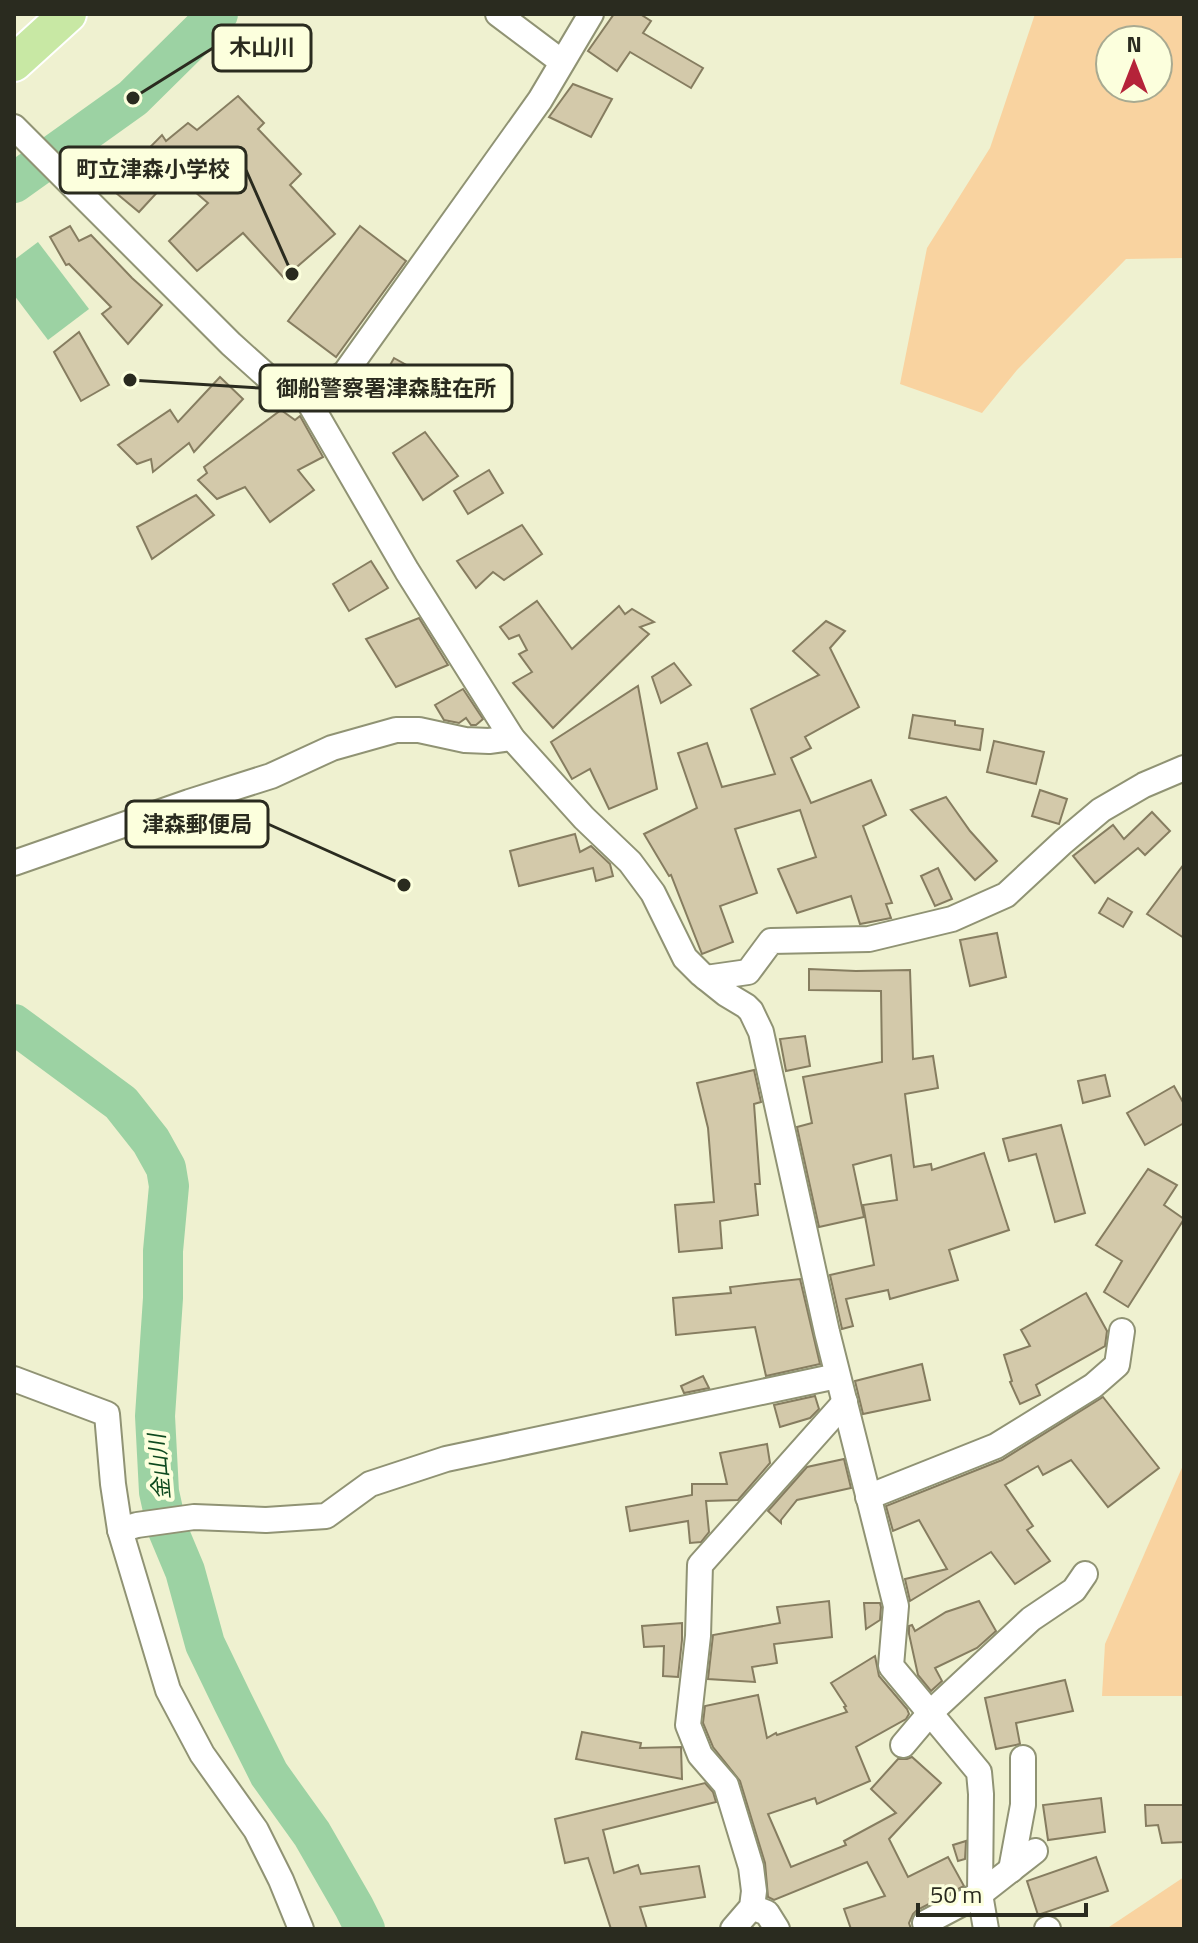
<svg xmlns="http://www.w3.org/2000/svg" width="1198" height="1943" font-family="'Titillium Web','Noto Sans JP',sans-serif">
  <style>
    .green { fill: #f9d3a0; fill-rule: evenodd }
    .water { fill: #9cd2a3 }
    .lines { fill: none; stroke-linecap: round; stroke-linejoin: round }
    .river { stroke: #9cd2a3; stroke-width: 40 }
    .building { fill: #d3c9aa; stroke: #867d60; stroke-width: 2 }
    .minor-casing { stroke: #909374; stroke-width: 28 }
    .primary-casing { stroke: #fff; stroke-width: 40 }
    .minor { stroke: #fff; stroke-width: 24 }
    .primary { stroke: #c8e8a4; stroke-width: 36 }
    .labels { text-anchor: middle; stroke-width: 8; stroke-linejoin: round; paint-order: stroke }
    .water-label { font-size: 22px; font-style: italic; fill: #0d491e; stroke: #fcffdd }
    .leader { fill: none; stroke: #2a2b1f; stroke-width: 3 }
    .callout-dot { fill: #2a2b1f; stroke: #fcffdd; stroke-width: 3 }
    .callout { fill: #fcffdd; stroke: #2a2b1f; stroke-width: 3 }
    .callout-label { font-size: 22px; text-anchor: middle; font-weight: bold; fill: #2a2b1f }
  </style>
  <rect width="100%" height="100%" fill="#eff1d0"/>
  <g class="green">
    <path d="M1035,14h149v244l-58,1 -109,111 -35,43 -82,-29 27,-136 63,-100zM1110,40h48v48h-48z"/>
    <path d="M1184,1463v233h-82l3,-52z"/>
    <path d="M1184,1877v52h-78z"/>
  </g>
  <path class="water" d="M38,242l51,67 -41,31 -34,-45v-35z"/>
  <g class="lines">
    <g class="river">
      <path d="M14,183l119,-85 85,-84"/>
      <path d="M14,1024l107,79 30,38 15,27 3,18 -6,65v47l-8,118 4,76 8,36 18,43 20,73 28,58 36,72 43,60 42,73 11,22"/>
    </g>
  </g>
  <g class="building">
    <path d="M614,14h26l11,7 -8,12 60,35 -12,20 -61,-36 -13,19 -29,-20z"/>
    <path d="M573,84l39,15 -21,38 -42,-20z"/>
    <path d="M238,96l26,27 -6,6 43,45 -11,11 45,49 -51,44 -41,-45 -46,38 -28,-30 39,-38 -34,-29 -35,38 -29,-24 52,-53 4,6 22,-18 9,7z"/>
    <path d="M70,226l9,15 12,-6 41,43 30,27 -34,39 -26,-30 9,-7 -42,-43 -3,1 -16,-28z"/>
    <path d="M360,226l46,35 -70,96 -48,-36z"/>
    <path d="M79,332l30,53 -28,16 -27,-49z"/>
    <path d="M394,358l23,13 -14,25 -23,-13z"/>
    <path d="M220,377l23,22 -49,53 -5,-9 -36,29 -2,-13 -14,5 -19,-19 52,-35 8,12z"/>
    <path d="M281,410l14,10 5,-4 23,41 -25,13 16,20 -44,32 -25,-35 -28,12 -19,-19 9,-7 -3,-6z"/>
    <path d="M425,432l33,44 -35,24 -30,-47z"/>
    <path d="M489,470l14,23 -35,21 -14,-23z"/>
    <path d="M196,495l18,20 -62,44 -15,-32z"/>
    <path d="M522,525l20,29 -38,26 -11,-8 -17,16 -19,-27z"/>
    <path d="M371,561l17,27 -39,23 -16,-27z"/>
    <path d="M537,601l35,48 47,-43 6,8 7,-5 22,13 -14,5 9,7 -96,94 -40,-45 19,-11 -13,-18 8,-4 -8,-15 -10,4 -9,-12z"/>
    <path d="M419,618l29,47 -52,22 -30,-48z"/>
    <path d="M826,621l19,10 -15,17 29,59 -54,30 6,11 -20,10 20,45 60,-23 15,35 -23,11 29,77 -6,1 5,14 -31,6 -9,-28 -54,17 -19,-44 38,-12 -16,-47 -65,19 22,64 -37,13 13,36 -31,12 -31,-79 -2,1 -25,-42 53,-26 -19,-55 29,-10 15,44 53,-13 -24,-65 68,-34 -26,-24z"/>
    <path d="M674,663l17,22 -30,18 -9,-26z"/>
    <path d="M638,686l19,103 -48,20 -19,-40 -18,10 -21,-37z"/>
    <path d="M463,689l20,30 -7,6h-5l-5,-7 -7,5 -15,-3 -9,-15z"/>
    <path d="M913,715l42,6v4l28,4 -3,21 -71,-12z"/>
    <path d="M994,741l50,11 -8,32 -49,-12z"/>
    <path d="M1040,790l27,9 -8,25 -27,-8z"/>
    <path d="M946,797l24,34 27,30 -22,19 -64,-70z"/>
    <path d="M1152,812l18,19 -25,24 -7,-7 -43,35 -22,-27 40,-31 11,14z"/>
    <path d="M575,834l5,18 11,-6 19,18 3,12 -17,5 -3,-13 -74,18 -9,-35z"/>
    <path d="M1184,864v74l-37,-24z"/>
    <path d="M938,868l14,31 -17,7 -14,-30z"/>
    <path d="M1108,898l24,14 -9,15 -24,-14z"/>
    <path d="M997,933l9,44 -36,9 -10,-46z"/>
    <path d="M809,969l47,2 54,-1 3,89 20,-3 5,32 -33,6 9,73 17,-3 1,6 52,-17 25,77 -60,20 9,30 -68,19 -2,-9 -42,9 7,27 -11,3 -12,-54 44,-10 -11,-60 34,-5 -6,-45 -38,10 11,52 -45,10 -22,-100 15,-4 -9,-46 79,-15 -1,-71 -72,-1z"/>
    <path d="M805,1036l5,30 -24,5 -6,-32z"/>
    <path d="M754,1070l7,32 -7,2 6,80h-5l3,31 -38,6 2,27 -43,4 -4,-47 39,-3 -6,-74 -11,-45z"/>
    <path d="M1105,1075l5,21 -27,7 -5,-22z"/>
    <path d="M1174,1086l10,18v19l-39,22 -18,-32z"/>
    <path d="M1061,1125l24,88 -30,9 -19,-68 -27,7 -6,-22z"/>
    <path d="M1148,1169l29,16 -13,20 20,14 -56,88 -24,-15 18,-31 -26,-16z"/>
    <path d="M800,1279l20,85 -54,12 -11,-49 -79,8 -3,-37 58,-5 -1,-6z"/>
    <path d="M1086,1293l21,38 -2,15 -69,39 4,10 -20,9 -10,-22 2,-1 -8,-26 26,-9 -9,-16z"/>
    <path d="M922,1364l8,36 -67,14 -8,-33z"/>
    <path d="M703,1376l6,12 -25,5 -3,-7z"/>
    <path d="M815,1396l4,13 -9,9 -30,9 -6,-22z"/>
    <path d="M1103,1397l56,71 -51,39 -37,-47 -28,15 -5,-9 -33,19 28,41 -6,4 23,31 -35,23 -24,-32 -81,49 -5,-22 42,-10 -28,-49 -26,11 -7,-25 116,-46z"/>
    <path d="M767,1444l3,19 -32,37 -32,1 3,31 -8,10 -11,1 -2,-22 -58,10 -4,-24 66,-12v-11h35l-7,-31z"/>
    <path d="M844,1459l7,29 -54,12 -16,20v3l-13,-12 39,-44z"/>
    <path d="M829,1601l3,36 -58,7 3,19 -25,4 3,15 -47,-3 5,-44 67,-12 -3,-16z"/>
    <path d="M979,1601l17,30 -19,17 -42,20 7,13 -11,10 -13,-16 -9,-41v-8l3,-1 3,6 31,-19z"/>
    <path d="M864,1603h16l1,4 -1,13 -14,9z"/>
    <path d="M682,1623v17l-4,37 -15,-1 1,-30 -20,1 -2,-21z"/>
    <path d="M875,1656l4,20 28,33 2,5 -3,5 -50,28 14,34 -53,23 -2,-6 -47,16 23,53 55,-22 -2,-4 52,-28 -25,-24 27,-30h9l5,-2 29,26 -52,56 19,38 40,-20 16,29 -47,24 -4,4 -4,9 2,6h-60l-7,-20 41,-13 -18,-34 -93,38 -6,-3 -3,-34 -25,-82 -27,-34 -10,-24 2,-17 53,-11 9,43 9,-5 1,2 70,-23 -3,-5 2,-1 -15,-23z"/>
    <path d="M1065,1680l8,31 -57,12 4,21 -24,5 -11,-51z"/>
    <path d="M582,1732l59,11 -1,5 41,-1 1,32 -106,-20z"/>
    <path d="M705,1783l8,9 3,10 -113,28 11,43 24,-8 3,9 58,-8 6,31 -65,10 7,22h-36l-23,-71 -23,5 -10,-44z"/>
    <path d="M1101,1798l4,34 -57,8 -5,-35z"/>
    <path d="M1145,1805h39v37l-22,1 -4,-18 -12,1z"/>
    <path d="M966,1841l-1,18 -7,2 -5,-16z"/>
    <path d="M1096,1857l12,34 -70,24 -11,-34z"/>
  </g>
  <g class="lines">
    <defs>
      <g id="minor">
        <path d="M498,14l64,48"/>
        <path d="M14,127l217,217 40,36 35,17 101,174 105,167 72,80 46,44 23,31 32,65 16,16 25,20 20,12 5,5 10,21 66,300 69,274 -5,60 88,106 2,22 -1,100 6,35"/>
        <path d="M306,397l39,-24 195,-273 51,-86"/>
        <path d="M14,863l175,-61 82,-26 61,-28 64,-18h23l46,10 24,1 23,-3"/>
        <path d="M706,978l42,-6 23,-31 98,-2 83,-20 54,-24 57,-53 38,-32 43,-25 40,-17"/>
        <path d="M14,1379l93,35 6,70 7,46 48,160 34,64 54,76 25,50 20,49"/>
        <path d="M868,1497l128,-51 97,-60 24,-21 5,-34"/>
        <path d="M120,1530l17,-5 57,-8 72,3 60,-4 44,-32 76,-25 391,-83"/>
        <path d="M903,1745l27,-32 101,-94 43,-29 11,-16"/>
        <path d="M1011,1870l12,-65v-47"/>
        <path d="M752,1907l15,6 10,16"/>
        <path d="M925,1923l55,-29 55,-43"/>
        <path d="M733,1929l19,-22 2,-16 -3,-24 -25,-82 -26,-30 -12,-30 10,-89 2,-71 145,-163"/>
        <path d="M1047,1929h1"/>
      </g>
      <path id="primary" d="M14,63l54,-49"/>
    </defs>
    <use href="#minor" class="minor-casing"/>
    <use href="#primary" class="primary-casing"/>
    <use href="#minor" class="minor"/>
    <use href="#primary" class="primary"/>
  </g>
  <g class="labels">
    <g class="water-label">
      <text transform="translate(159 1467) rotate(-95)" y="8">金山川</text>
    </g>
  </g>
  <path class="leader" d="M133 98L213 48M292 274L246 170M130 380L260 388M404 885L268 824"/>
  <g class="callout-dot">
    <circle cx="133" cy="98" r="8"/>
    <circle cx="292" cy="274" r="8"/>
    <circle cx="130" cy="380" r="8"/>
    <circle cx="404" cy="885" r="8"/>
  </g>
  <g class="callout">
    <rect x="213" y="25" width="98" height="46" rx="8"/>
    <rect x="60" y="147" width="186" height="46" rx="8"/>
    <rect x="260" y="365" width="252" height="46" rx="8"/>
    <rect x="126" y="801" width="142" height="46" rx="8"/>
  </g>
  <g class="callout-label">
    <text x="262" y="55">木山川</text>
    <text x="153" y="177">町立津森小学校</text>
    <text x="386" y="396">御船警察署津森駐在所</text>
    <text x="197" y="832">津森郵便局</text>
  </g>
  <rect width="1198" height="1943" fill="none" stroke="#2a2b1f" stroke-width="32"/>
  <g transform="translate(1134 64)"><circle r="38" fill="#fcffdd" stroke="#a8aa91" stroke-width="2"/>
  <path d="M0-6L14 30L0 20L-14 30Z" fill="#b52339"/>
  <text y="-12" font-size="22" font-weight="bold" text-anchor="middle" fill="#2a2b1f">N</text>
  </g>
  <path d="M918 1903v12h168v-12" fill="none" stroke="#2a2b1f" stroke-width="4"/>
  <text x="930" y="1903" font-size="24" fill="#2a2b1f" stroke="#fcffdd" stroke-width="6" paint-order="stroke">50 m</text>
</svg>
